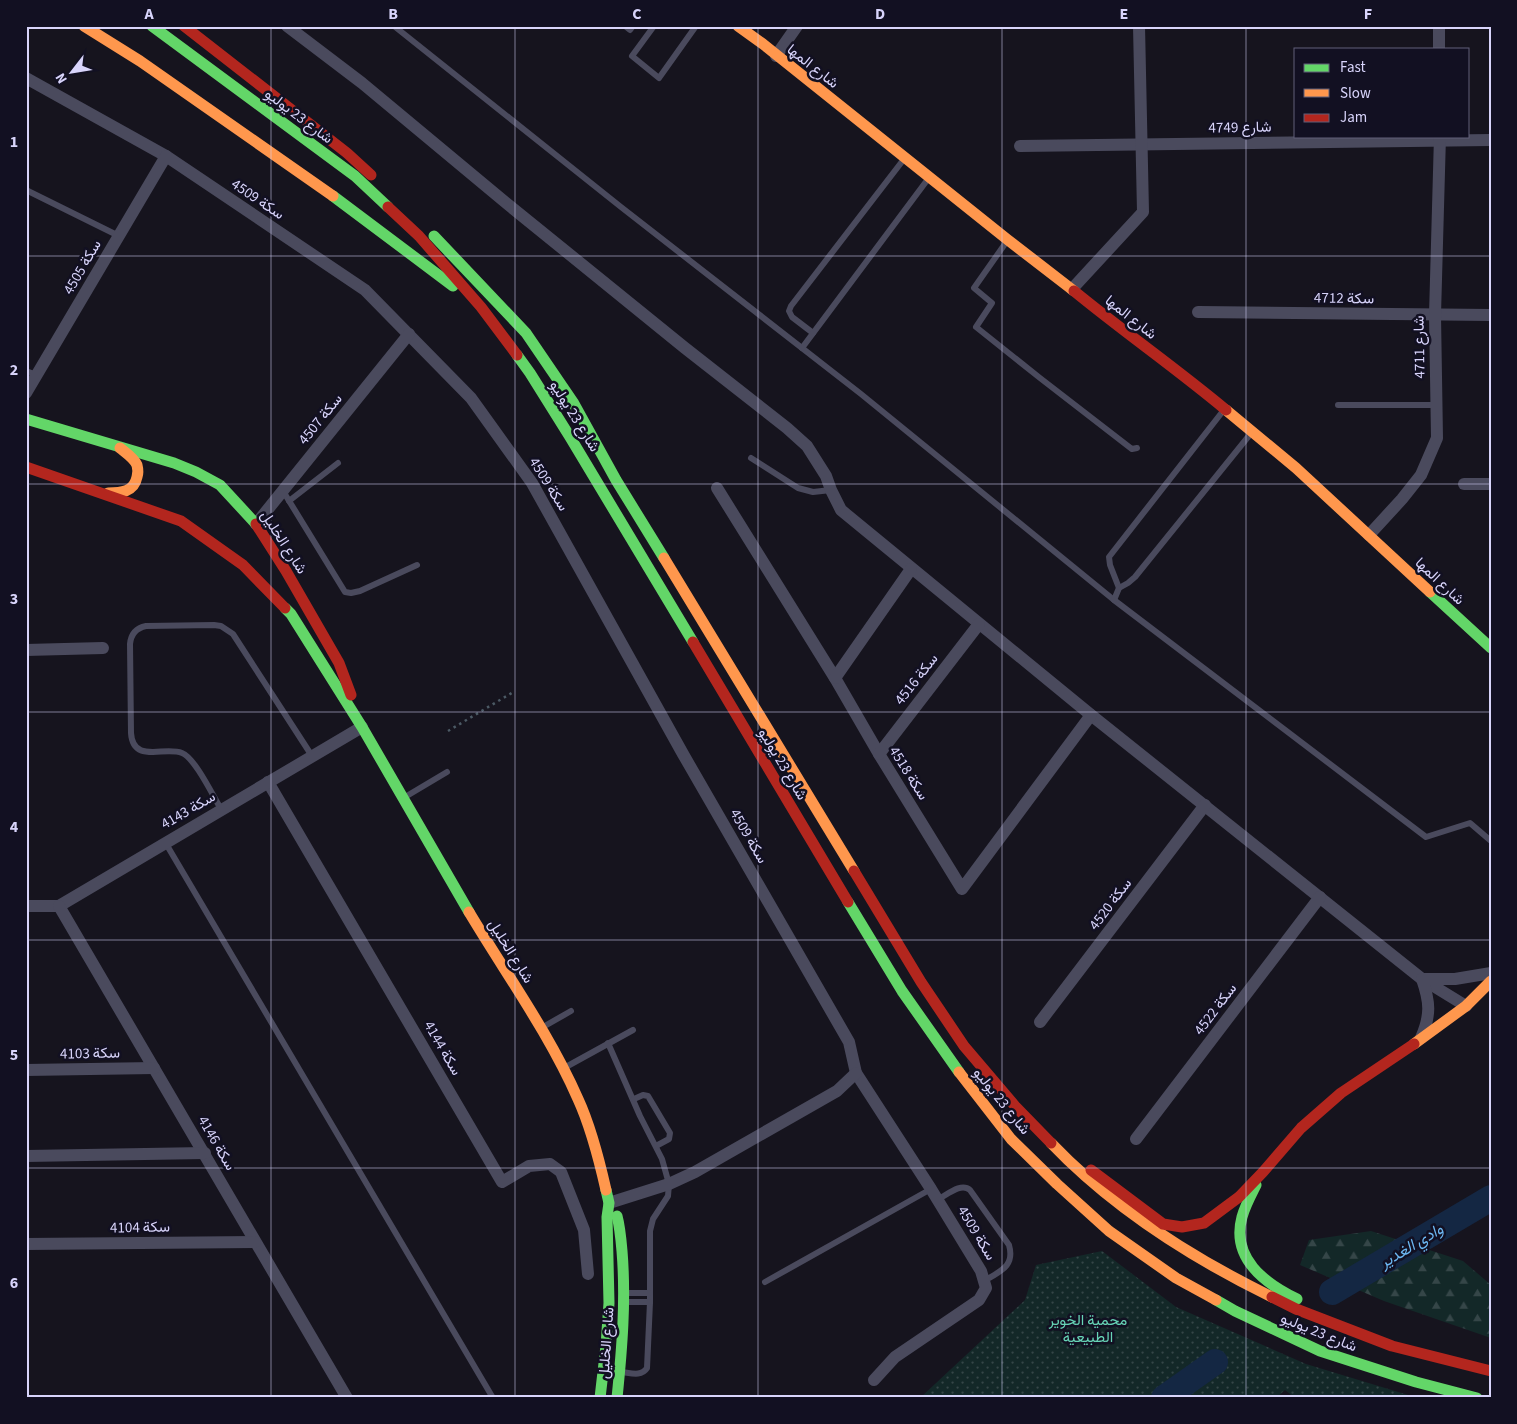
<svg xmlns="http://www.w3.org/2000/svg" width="1517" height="1424" font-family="'Source Sans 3',Vazirmatn,sans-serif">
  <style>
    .green { fill: url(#green-dots) }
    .forest { fill: url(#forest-firs) }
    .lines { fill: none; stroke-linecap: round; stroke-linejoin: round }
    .river { stroke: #142743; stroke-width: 26 }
    .path { stroke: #4c5a65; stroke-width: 2.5; stroke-dasharray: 2.5 4; stroke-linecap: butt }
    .lane { stroke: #4a4a5d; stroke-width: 6 }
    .street { stroke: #4a4a5d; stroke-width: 12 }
    .fast { stroke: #63d668; stroke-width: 11 }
    .slow { stroke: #ff974d; stroke-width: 11 }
    .jam { stroke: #b3261e; stroke-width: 11 }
    .grid { fill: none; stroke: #d8d4fb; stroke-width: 1; stroke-opacity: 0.55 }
    .labels { text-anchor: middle; stroke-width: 5; stroke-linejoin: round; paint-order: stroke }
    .street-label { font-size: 15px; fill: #d8d4fb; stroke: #121022 }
    .park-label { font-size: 15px; fill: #67d5b7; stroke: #121022 }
    .water-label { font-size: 16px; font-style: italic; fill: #6cb7f2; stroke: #121022 }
    .neatline { fill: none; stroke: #d8d4fb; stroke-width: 2 }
    .grid-label { font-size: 16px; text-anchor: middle; font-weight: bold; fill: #d8d4fb }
  </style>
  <defs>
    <pattern id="green-dots" width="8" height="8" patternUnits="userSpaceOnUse" patternTransform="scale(1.25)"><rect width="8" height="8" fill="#132828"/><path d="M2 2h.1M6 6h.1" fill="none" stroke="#354648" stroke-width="1.8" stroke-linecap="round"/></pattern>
    <pattern id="forest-firs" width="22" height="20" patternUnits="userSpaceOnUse" patternTransform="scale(1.25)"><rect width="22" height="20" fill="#132828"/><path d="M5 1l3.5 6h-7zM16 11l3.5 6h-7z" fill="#354648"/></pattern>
  </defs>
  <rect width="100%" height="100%" fill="#16141e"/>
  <path class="green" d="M1102,1251l74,56 130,57 112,34h-123l-10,-8 -9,8h-356l105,-98 11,-35z"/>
  <path class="forest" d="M1371,1231l92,30 28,24v53l-107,-37 -84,-36 9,-25z"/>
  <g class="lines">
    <g class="river">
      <path d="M1332,1292l159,-94"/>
      <path d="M1164,1398l51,-36"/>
    </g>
    <path class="path" d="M448,731l67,-40"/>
    <g class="lane">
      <path d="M394,26l227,181 240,187 253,206 312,237 44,-14 21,18"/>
      <path d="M625,26l5,4 3,-4"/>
      <path d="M654,26l-22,30 27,22 37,-52"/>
      <path d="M26,190l93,46"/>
      <path d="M1007,241l-33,47 18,15 -16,24 64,51 92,71 5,-1"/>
      <path d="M813,333l-21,-16 -3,-6 2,-5 113,-147"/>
      <path d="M802,348l126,-169"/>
      <path d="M26,371l11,4"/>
      <path d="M1338,405h98"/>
      <path d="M751,458l47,30 15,4 18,-2"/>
      <path d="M283,491l62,101 6,1 9,-2 57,-26"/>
      <path d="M289,501l49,-38"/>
      <path d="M1119,588l-9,-23 -1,-8 114,-146"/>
      <path d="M1114,600l5,-12 9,-5 7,-6 117,-145"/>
      <path d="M405,797l42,-25"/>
      <path d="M221,809c-8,-13 -26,-51 -39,-56 -18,-7 -49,11 -51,-20l-1,-89c1,-10 6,-16 16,-18l68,-1 7,1 12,8 79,122"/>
      <path d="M165,842l328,556"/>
      <path d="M543,1027l28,-16"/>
      <path d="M608,1043l32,73 22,43 7,25 -1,12 -15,23 -3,12v71l-3,66c-6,9 -16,5 -26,4"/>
      <path d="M564,1068l69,-38"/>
      <path d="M634,1099l9,-4 5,1 22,37 -1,6 -13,7"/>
      <path d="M937,1200c10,-5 24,-18 33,-10l39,55c6,21 -8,26 -25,36"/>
      <path d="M765,1282l166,-93"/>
      <path d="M624,1293h26"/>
      <path d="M625,1302h25"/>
    </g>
    <g class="street">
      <path d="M287,26l75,57 143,119 180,146 102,80 20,18 19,30 5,14 10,20 250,205 331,264 44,27"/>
      <path d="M1439,26v23"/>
      <path d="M776,56l21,-30"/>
      <path d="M26,78l140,78 199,134 106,108 61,85 151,271 166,288 7,31 75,116 50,82 5,17 -7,12 -84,57 -21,23"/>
      <path d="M1020,146l471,-6"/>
      <path d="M1072,289l71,-77 -4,-186"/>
      <path d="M1198,312l293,3"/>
      <path d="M26,393l140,-237"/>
      <path d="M1464,484h27"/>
      <path d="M717,488l118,190 44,76 83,135 129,-174"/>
      <path d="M256,524l153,-190"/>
      <path d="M1369,535l33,-36 19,-24 16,-37 -2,-123 5,-179"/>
      <path d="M26,650l77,-2"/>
      <path d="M835,678l76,-109"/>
      <path d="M879,754l100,-130"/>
      <path d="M268,782l234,400 27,-16 21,-2 11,8 23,58 4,44"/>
      <path d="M26,906h33l303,-179"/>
      <path d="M59,906l288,492"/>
      <path d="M1040,1022l165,-217"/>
      <path d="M1421,1038c10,-23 9,-36 1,-59h33l36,-6"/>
      <path d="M26,1070l128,-2"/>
      <path d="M1136,1139l184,-242"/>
      <path d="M26,1156l179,-3"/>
      <path d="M609,1203l60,-19 26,-12 142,-81 19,-18"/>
      <path d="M26,1244l229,-2"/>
    </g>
    <g class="fast">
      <path d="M152,26l203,150 33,31"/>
      <path d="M333,196l120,90"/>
      <path d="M434,236l92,97 47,69 43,78 48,78"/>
      <path d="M517,355l13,18 40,64 123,205"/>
      <path d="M26,419l148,44 22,9 24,13 36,39"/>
      <path d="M1430,592l61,56"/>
      <path d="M285,608l6,6 71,113 107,185"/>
      <path d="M848,902l54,89 57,81"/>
      <path d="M1256,1185c-5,10 -11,21 -14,32 -11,41 22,66 55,82"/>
      <path d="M617,1216c3,11 4,23 5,35 4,49 0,98 -5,147"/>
      <path d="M1216,1300l19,11 85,40 96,31 61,16"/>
      <path d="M600,1398l6,-52 3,-43 -2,-86 2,-14 -3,-13"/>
    </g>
    <g class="slow">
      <path d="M84,26l56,35 193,135"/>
      <path d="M738,26l25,18 245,196 66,51"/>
      <path d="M1226,410l70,58 134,124"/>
      <path d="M108,493c13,0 26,-1 29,-16 1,-3 1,-8 0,-12 -3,-7 -11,-12 -17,-17"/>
      <path d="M664,558l190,313"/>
      <path d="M469,912c37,62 80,121 109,187 13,28 21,60 28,91"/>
      <path d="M1414,1044l52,-38 25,-25"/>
      <path d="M959,1072l52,67 46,45 52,47 67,47 40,22"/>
      <path d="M1051,1143c62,65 141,115 221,154"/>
    </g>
    <g class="jam">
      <path d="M184,26l163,127 24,22"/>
      <path d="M388,207l31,29 62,71 36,48"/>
      <path d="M1074,291c50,41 103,78 152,119"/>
      <path d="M26,467l155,54 62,44 42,43"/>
      <path d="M256,524l30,47 53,92 12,32"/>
      <path d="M693,642l155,260"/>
      <path d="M854,871l67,111 43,64 51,60 36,37"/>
      <path d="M1091,1170l72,54 19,3 22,-4 35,-26 24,-25 38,-44 40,-35 73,-49"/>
      <path d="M1272,1297l24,12 96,37 99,25"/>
    </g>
  </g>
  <path class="grid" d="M271,26v1372M515,26v1372M758,26v1372M1002,26v1372M1246,26v1372M26,256h1465M26,484h1465M26,712h1465M26,940h1465M26,1168h1465"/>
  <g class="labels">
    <g class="street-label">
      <text transform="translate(813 66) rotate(38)" y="5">شارع المها</text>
      <text transform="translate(299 116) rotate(37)" y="5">شارع 23 يوليو</text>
      <text transform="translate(1240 127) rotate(-1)" y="5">4749 شارع</text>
      <text transform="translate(258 199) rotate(34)" y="5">سكة 4509</text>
      <text transform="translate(82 267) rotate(-60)" y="5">سكة 4505</text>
      <text transform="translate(1344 298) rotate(1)" y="5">سكة 4712</text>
      <text transform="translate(1131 317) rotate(38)" y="5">شارع المها</text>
      <text transform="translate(1419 347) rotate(-91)" y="5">4711 شارع</text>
      <text transform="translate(575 416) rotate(58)" y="5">شارع 23 يوليو</text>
      <text transform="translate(320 419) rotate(-51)" y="5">سكة 4507</text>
      <text transform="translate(549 484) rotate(58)" y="5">سكة 4509</text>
      <text transform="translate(284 542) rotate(57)" y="5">شارع الخليل</text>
      <text transform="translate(1440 581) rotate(43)" y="5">شارع المها</text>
      <text transform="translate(916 679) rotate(-52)" y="5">سكة 4516</text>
      <text transform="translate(783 764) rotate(59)" y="5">شارع 23 يوليو</text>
      <text transform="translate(909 773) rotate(58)" y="5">سكة 4518</text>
      <text transform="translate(188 810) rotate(-30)" y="5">سكة 4143</text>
      <text transform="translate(749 836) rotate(60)" y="5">سكة 4509</text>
      <text transform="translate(1110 904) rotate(-53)" y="5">سكة 4520</text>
      <text transform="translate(511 951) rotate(58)" y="5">شارع الخليل</text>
      <text transform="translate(1215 1009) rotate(-53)" y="5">سكة 4522</text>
      <text transform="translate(443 1048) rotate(60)" y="5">سكة 4144</text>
      <text transform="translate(90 1053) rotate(-1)" y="5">سكة 4103</text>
      <text transform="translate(1002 1101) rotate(51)" y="5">شارع 23 يوليو</text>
      <text transform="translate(217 1143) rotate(60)" y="5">سكة 4146</text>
      <text transform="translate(140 1227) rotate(-1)" y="5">سكة 4104</text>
      <text transform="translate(977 1233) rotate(59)" y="5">سكة 4509</text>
      <text transform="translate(1319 1332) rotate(22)" y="5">شارع 23 يوليو</text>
      <text transform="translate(606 1343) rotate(-86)" y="5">شارع الخليل</text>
    </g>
    <g class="park-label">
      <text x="1088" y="1325">محمية الخوير<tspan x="1088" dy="17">الطبيعية</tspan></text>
    </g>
    <g class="water-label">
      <text transform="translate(1411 1245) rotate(-31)" y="6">وادي الغدير</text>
    </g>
  </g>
  <rect width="1517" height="1424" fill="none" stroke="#121022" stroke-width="55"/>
  <rect x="1294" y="48" width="175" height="90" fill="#121022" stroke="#615e79"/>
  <rect x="1304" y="64" width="25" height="8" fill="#63d668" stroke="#615e79"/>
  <text x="1340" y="72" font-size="15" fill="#d8d4fb">Fast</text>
  <rect x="1304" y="89" width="25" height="8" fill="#ff974d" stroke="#615e79"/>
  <text x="1340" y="98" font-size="15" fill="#d8d4fb">Slow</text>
  <rect x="1304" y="114" width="25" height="8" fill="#b3261e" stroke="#615e79"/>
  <text x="1340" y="122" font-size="15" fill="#d8d4fb">Jam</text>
  <g transform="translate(72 72) rotate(239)" stroke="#121022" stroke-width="4" paint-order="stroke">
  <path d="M0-4L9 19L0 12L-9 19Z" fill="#d8d4fb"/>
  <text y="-8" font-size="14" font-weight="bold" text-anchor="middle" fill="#d8d4fb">N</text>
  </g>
  <rect x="28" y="28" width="1462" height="1368" class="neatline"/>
  <g class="grid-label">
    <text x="149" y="19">A</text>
    <text x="393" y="19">B</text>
    <text x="637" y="19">C</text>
    <text x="880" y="19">D</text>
    <text x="1124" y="19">E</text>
    <text x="1368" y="19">F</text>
    <text x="14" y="147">1</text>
    <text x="14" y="375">2</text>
    <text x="14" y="604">3</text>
    <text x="14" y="832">4</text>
    <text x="14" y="1060">5</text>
    <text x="14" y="1288">6</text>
  </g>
</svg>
